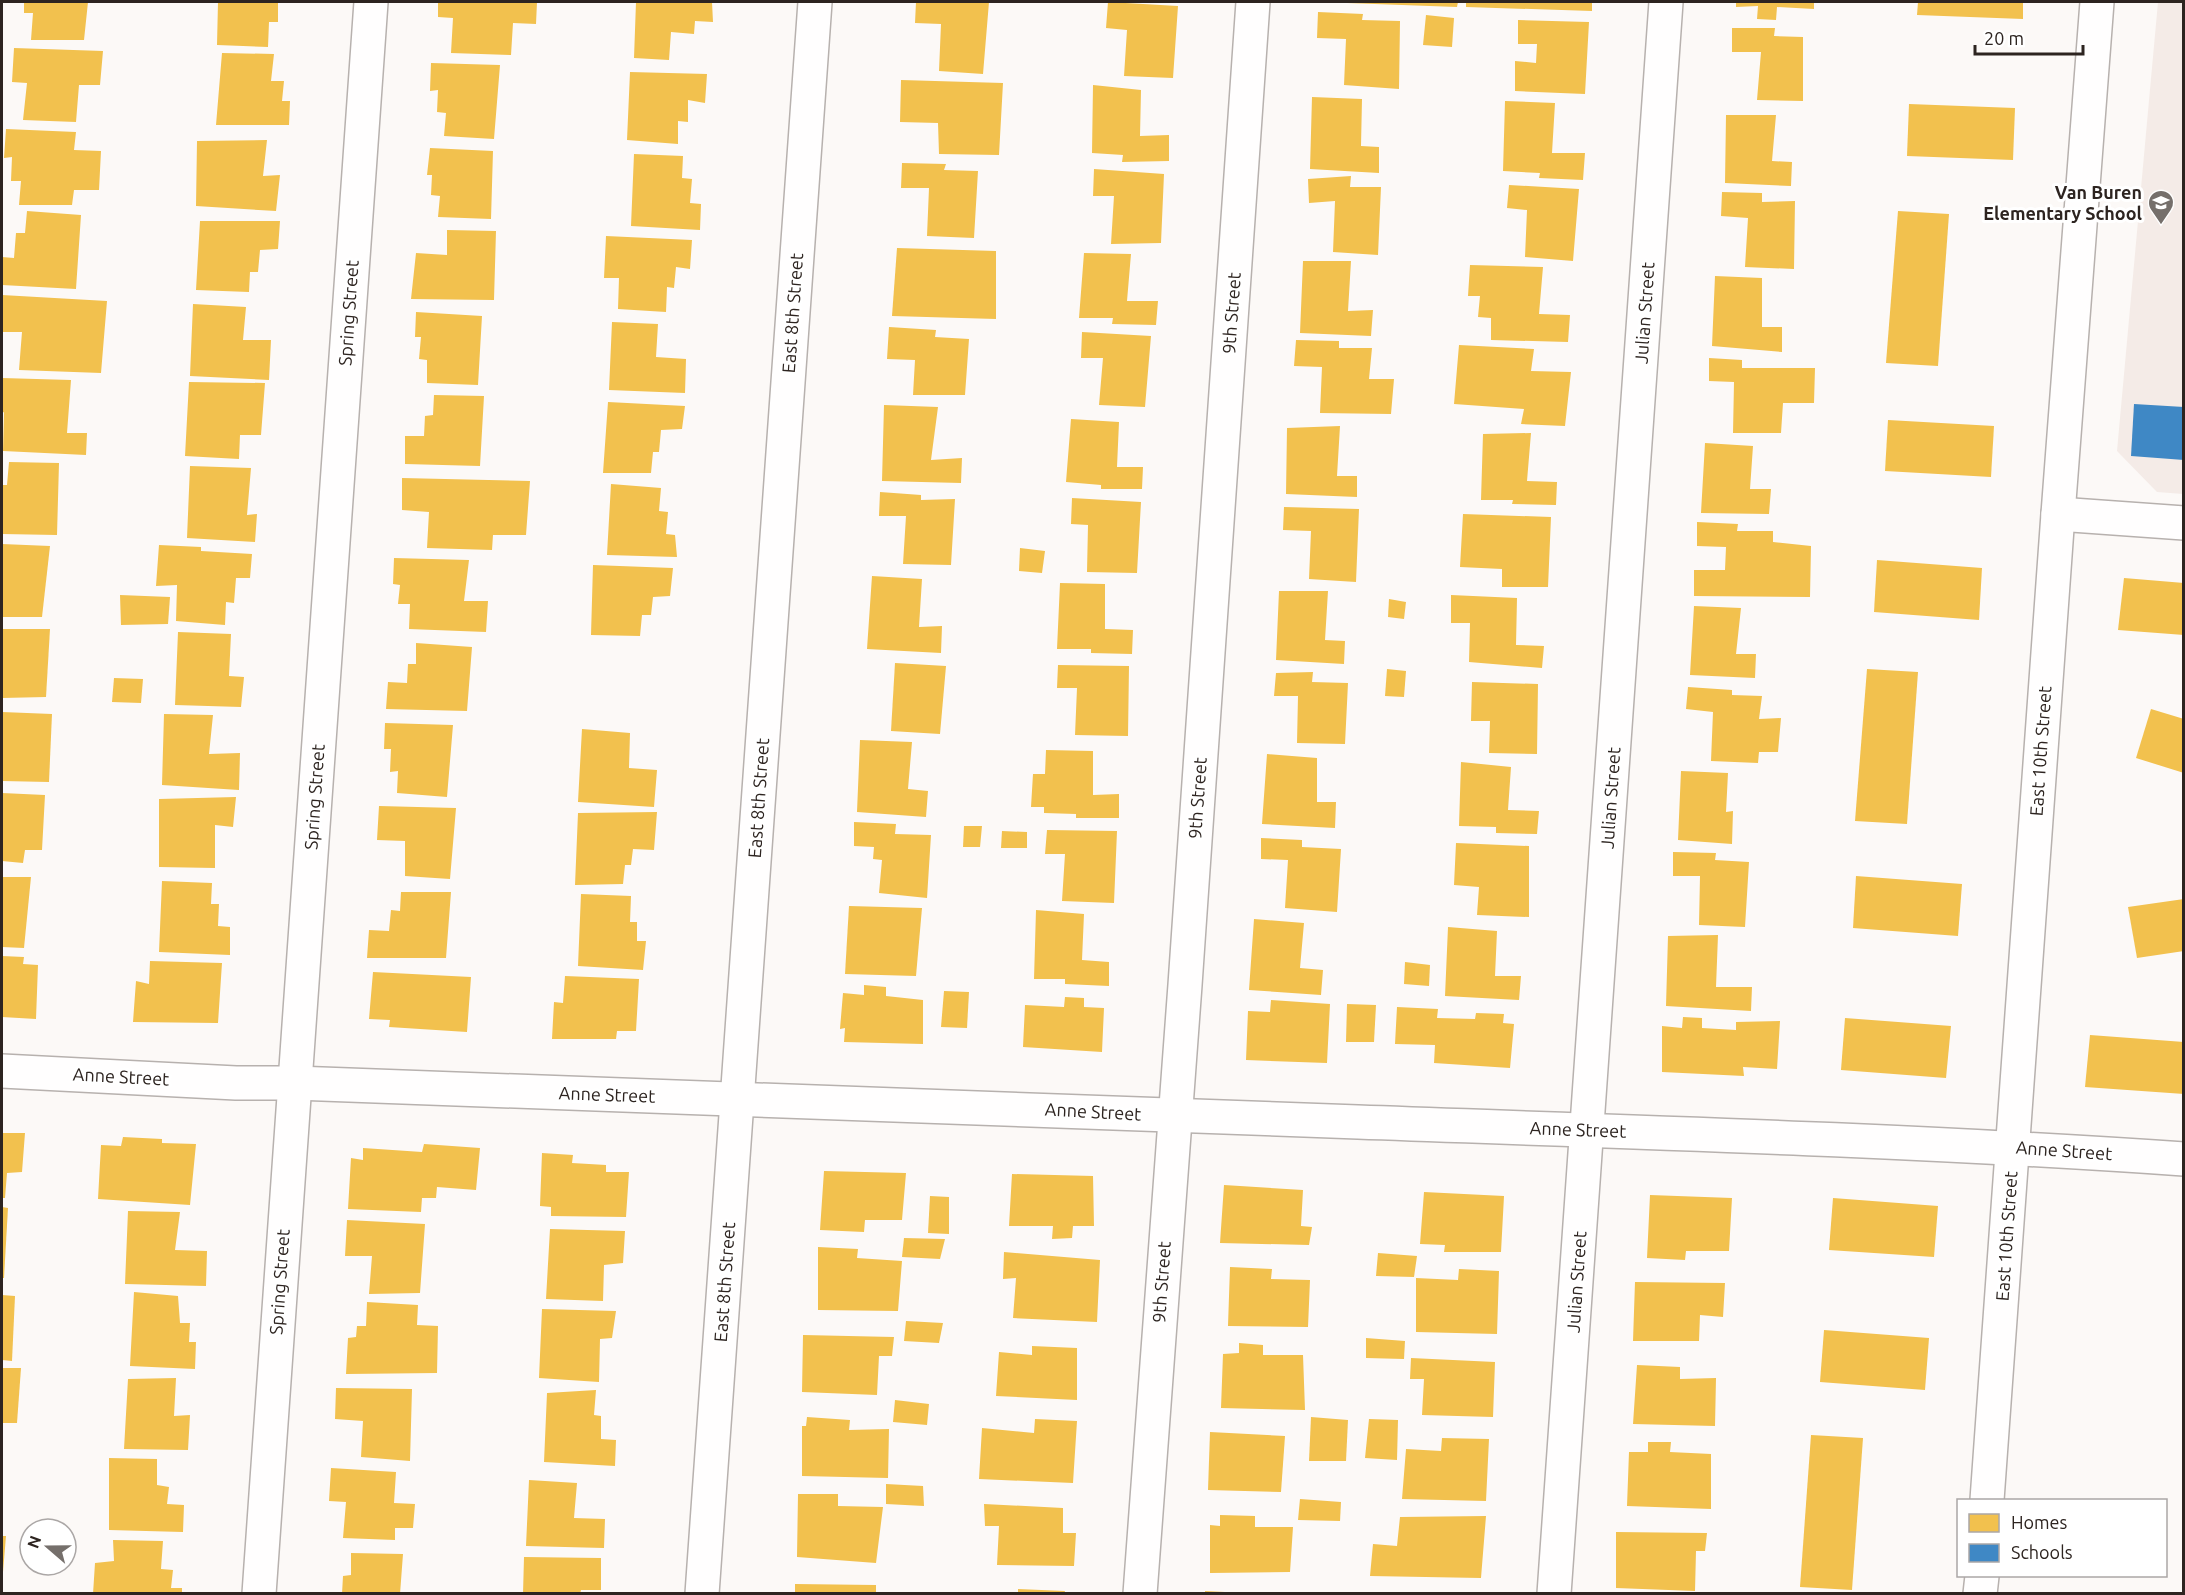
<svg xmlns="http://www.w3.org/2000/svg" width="2185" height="1595" font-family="Ubuntu,sans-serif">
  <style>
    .built { fill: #f4ebe7 }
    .homes { fill: #f2c14e }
    .schools { fill: #3f88c5 }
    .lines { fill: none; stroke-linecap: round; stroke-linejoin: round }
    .street-casing { stroke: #b7b1ae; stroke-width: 36 }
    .secondary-casing { stroke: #b7b1ae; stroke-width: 36 }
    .street { stroke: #fffefe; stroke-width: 33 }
    .secondary { stroke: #fffefe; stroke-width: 33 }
    .labels { text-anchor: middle; stroke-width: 6; stroke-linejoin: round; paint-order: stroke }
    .poi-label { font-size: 18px; font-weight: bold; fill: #2d2420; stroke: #fff; text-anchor: end }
    .street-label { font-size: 18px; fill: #2d2420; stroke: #fff }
  </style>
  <rect width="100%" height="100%" fill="#fcf9f7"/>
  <path class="built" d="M2158,2h25v492l-26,-2 -40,-41z"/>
  <g class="homes">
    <path d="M24,2h64l-4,38h-53l2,-27h-9z"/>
    <path d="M218,2h60v20h-9l-1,25 -51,-2z"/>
    <path d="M438,2h99l-1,22 -23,-1 -2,32 -60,-2 2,-35 -15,-1z"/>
    <path d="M636,2h76l1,20 -18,-1 -1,13 -23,-2 -2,28 -35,-2z"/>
    <path d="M916,2h73l-6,72 -44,-3 2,-47 -26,-1z"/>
    <path d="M1108,2l70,4 -5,72 -49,-2 3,-46 -21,-2z"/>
    <path d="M1347,2h111l-1,5 -110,-4z"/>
    <path d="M1466,2h126v9l-126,-4z"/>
    <path d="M1736,2h78v7l-37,-2 -1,13 -19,-1 1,-13 -22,1z"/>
    <path d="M1918,2h105v17l-106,-4z"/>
    <path d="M1318,12l45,2 -1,6 38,1 -1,68 -55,-4 2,-46 -29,-1z"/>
    <path d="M1426,15l28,3 -2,29 -29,-2z"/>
    <path d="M1518,20l71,2 -4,72 -70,-3v-30l21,2 1,-19h-19z"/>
    <path d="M1732,28h43l-1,8 29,1v64l-46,-1 4,-48h-29z"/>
    <path d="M14,48l89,3 -3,34h-21l-3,37 -53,-2 4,-37 -15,-1z"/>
    <path d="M222,53l52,1 -3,27h13l-2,20h8l-1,24h-73z"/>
    <path d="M431,63l69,2 -6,74 -50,-3 2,-23 -9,-1 1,-22 -8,1z"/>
    <path d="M630,72l77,2 -2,29 -17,-3v22l-10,-1v23l-51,-4z"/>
    <path d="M901,80l102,3 -4,72 -60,-1 -1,-31 -38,-1z"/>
    <path d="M1093,85l48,5 -1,46 29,-1v26l-47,1 1,-7 -31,-2z"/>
    <path d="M1312,97l50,2 -1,47 18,1v26l-69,-4z"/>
    <path d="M1505,101l50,2 -3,50h33l-2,27 -44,-2 1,-5 -37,-2z"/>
    <path d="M1909,104l106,4 -2,52 -106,-4z"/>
    <path d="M1726,115h50l-4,46 20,1 -1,24 -66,-3z"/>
    <path d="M6,129l70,3 -2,18 27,1 -2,39h-25l-2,15h-53l2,-24h-10l1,-24 -8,1z"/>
    <path d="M267,140l-4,36 17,-1 -4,36 -80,-5 1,-65z"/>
    <path d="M430,148l63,3 -2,68 -53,-2 2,-21 -9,-1 1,-20h-5z"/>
    <path d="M634,154l49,2 -1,22 10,1 -2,24 11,1 -1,26 -69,-4z"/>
    <path d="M902,163l44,1 -2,6 34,1 -4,67 -47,-2 2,-48h-28z"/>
    <path d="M1094,169l70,5 -3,69 -50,1 3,-48h-21z"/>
    <path d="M1351,176l-1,11h31l-3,68 -45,-3 2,-51 -26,2 -1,-24z"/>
    <path d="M1509,185l70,4 -6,72 -48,-4 2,-47 -20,-2z"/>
    <path d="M1722,192l40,1v9l33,-1 -1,68 -49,-2 3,-49 -27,-2z"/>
    <path d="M27,211l54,4 -5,74 -74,-4v-28l12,1 2,-25h9z"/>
    <path d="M1898,211l51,3 -11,152 -52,-3z"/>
    <path d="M200,221h80l-2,28 -18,1 -2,22h-8l-1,20 -53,-2z"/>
    <path d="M447,230l49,1 -2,69 -83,-1 5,-46 31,2z"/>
    <path d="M606,236l86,4 -2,29 -14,-2 -2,21 -7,-1 -1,25 -48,-3 1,-31h-15z"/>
    <path d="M897,248l99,3v68l-104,-3z"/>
    <path d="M1084,253l47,1 -4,47h31l-2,24 -44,-1 1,-6h-34z"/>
    <path d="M1303,261h48l-3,50 25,-1 -2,26 -71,-3z"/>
    <path d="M1470,265l73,2 -4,47 31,1 -2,27 -77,-2v-22l-13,-1 2,-21h-12z"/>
    <path d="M1715,276l47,2v49h20v25l-70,-6z"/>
    <path d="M2,295l105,6 -6,72 -82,-3 3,-38h-20z"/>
    <path d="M193,304l53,3 -3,33h28l-2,40 -79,-4z"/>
    <path d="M416,312l66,4 -4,69 -51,-2v-23l-8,-1 2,-22h-6z"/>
    <path d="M612,322l46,2 -2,33 30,2 -1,34 -76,-3z"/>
    <path d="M889,327l47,3 -1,7 34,2 -4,56h-52l2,-35 -28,-1z"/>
    <path d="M1082,332l69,4 -6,71 -46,-2 4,-47h-22z"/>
    <path d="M1296,340l43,1v7h33l-3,31h25l-3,35 -71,-1 2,-46 -28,-1z"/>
    <path d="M1459,345l75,4 -3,22 40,1 -6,54 -44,-2 3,-15 -70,-5z"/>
    <path d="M1709,358l33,2v8h73l-1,35h-31l-2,30h-48l1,-51 -25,-1z"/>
    <path d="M2,378l69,2 -4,53h20l-1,22 -83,-4 1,-39 -2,1z"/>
    <path d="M189,382l76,1 -4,52h-21l-1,24 -54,-3z"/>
    <path d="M434,395l50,1 -4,70 -75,-2v-28h19l1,-20 8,-1z"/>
    <path d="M608,402l77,4 -3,23 -21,1 -2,22h-6l-2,21h-48z"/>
    <path d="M884,405l54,2 -7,53 31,-2 -1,25 -79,-2z"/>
    <path d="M1071,419l48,3 -2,45h26l-1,22h-41v-4l-35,-3z"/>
    <path d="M1888,420l106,6 -3,51 -106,-6z"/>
    <path d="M1340,426l-3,50h20v21l-71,-3 1,-66z"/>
    <path d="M1531,433l-4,48 30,1 -1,23 -44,-1 1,-4h-32l2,-66z"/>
    <path d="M1705,443l48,3 -3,43h21l-2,25 -68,-1z"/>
    <path d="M9,462l50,1 -2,72 -55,-1v-49h5z"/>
    <path d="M190,466l61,2 -4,47 10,-1 -2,28 -68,-4z"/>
    <path d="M402,478l128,3 -4,54h-33l-1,15 -65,-2 2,-36 -27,-2z"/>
    <path d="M611,484l50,4 -2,23 9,1 -2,22 9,1 2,22 -70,-2z"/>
    <path d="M880,492l41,3v5l34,-1 -4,66 -48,-1 3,-48h-27z"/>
    <path d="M1072,498l69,4 -4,71 -50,-1 1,-47 -17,-1z"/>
    <path d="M1284,507l75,2 -3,73 -47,-3 2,-48 -28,-1z"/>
    <path d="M1463,514l88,3 -3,70h-46v-18l-42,-2z"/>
    <path d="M1697,522l41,2 -1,7h36v11l38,4 -1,51 -116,-1v-26h31l1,-23 -29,-1z"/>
    <path d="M2,544l48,2 -8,71h-40z"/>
    <path d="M159,545l42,2v4l51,3 -2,24h-14l-2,25 -8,-1 -1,23 -49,-4 1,-36 -21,1z"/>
    <path d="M1020,548l25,3 -3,22 -23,-2z"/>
    <path d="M394,558l75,2 -5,41h24l-2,31 -77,-3 1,-25h-12l2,-19 -7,-1z"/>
    <path d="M1877,560l105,8 -3,52 -105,-8z"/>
    <path d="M593,565l80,3 -3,28 -17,1 -2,18h-9l-2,21 -49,-1z"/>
    <path d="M872,576l50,3 -3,48 23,-1 -1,27 -74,-4z"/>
    <path d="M2124,578l60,5v52l-66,-5z"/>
    <path d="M1060,583l45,1v45l28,1 -1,24 -41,-1v-4h-34z"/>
    <path d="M1279,591h49l-3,49 20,1 -1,23 -68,-4z"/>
    <path d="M120,595l50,2 -2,27 -47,1z"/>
    <path d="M1451,595l66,3 -1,47 28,1 -2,22 -73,-6 1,-39h-19z"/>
    <path d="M1389,599l17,3 -2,17 -16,-2z"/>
    <path d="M1694,606l47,2 -5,46h20l-1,24 -65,-3z"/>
    <path d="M2,629h48l-4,68 -44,1z"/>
    <path d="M178,632l53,2 -2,42 15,1 -3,30 -66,-2z"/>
    <path d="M416,643l56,4 -5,64 -81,-2 2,-27 19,1 1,-19h8z"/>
    <path d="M895,663l51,3 -6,68 -49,-3z"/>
    <path d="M1058,665l71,1 -1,70 -53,-1 2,-47h-20z"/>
    <path d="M1387,669l19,2 -2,26 -19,-1z"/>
    <path d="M1867,669l51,3 -11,152 -52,-3z"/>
    <path d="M1313,672l-1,10 36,1 -3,61 -48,-1 1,-47h-24l2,-23z"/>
    <path d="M114,678l29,1 -2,24 -29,-1z"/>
    <path d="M1472,682l66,2 -1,70 -48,-1 1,-32h-19z"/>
    <path d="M1688,687l44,3v5l30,1 -3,23 22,-1 -3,34h-19l-1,11 -47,-2 2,-49 -27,-3z"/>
    <path d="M2151,709l33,10v54l-48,-15z"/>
    <path d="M2,712l50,2 -3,68 -47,-1z"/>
    <path d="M164,714l49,1 -4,39 31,-1 -1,37 -77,-5z"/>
    <path d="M385,723l68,2 -6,72 -50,-4 1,-22 -8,1 1,-23h-7z"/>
    <path d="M582,729l48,4 -1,35 28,2 -3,37 -76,-5z"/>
    <path d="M860,740l52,2 -4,47 20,2 -2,26 -69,-5z"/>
    <path d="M1046,750l47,1v44l26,-1v24h-43v-4l-32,-1v-6h-13l2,-33h12z"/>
    <path d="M1267,754l50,4v44h19l-1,26 -73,-4z"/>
    <path d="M1461,762l50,5 -3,43 31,1 -2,23 -41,-1v-6l-37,-1z"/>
    <path d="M1681,771l47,2 -2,39 7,-1 -1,33 -54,-4z"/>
    <path d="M2,793l43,2 -3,55h-17l-2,13 -21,-2z"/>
    <path d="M236,797l-3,30 -18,-2v43l-56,-1v-68z"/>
    <path d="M379,806l77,2 -6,71 -45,-3v-35l-28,-1z"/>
    <path d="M657,812l-3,38 -21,-1 -2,16h-6l-2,19 -48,1 3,-72z"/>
    <path d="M854,822l42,2 -1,10 36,1 -4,63 -48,-5 3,-33 -9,-1 1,-12 -20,-1z"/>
    <path d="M964,826h18l-2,21h-17z"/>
    <path d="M1047,830l70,1 -3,72 -52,-2 3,-47h-20z"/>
    <path d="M1002,831l25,1v16h-26z"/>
    <path d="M1261,838l41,2v7l39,2 -4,63 -52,-4 3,-48 -27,-1z"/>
    <path d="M1456,843l73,3v71l-52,-2 2,-28 -25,-2z"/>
    <path d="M1673,852l43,1 -1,7 34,2 -4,65 -46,-2 1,-49h-27z"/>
    <path d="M1856,876l106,8 -4,52 -105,-8z"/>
    <path d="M2,877h29l-7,71 -22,-1z"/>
    <path d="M162,881l50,2 -1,21h8l-1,22 12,1v28l-71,-3z"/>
    <path d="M401,892h50l-5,66h-79l2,-28 20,1 2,-21 9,1z"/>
    <path d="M581,894l50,2 -1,26h7v19h9l-3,29 -65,-4z"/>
    <path d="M2184,899v52l-47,7 -9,-51z"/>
    <path d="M849,906l73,2 -6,68 -71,-2z"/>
    <path d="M1036,910l48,4 -2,46 27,2v24l-44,-2v-5h-31z"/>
    <path d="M1254,919l50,4 -4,45 23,2 -2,25 -72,-5z"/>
    <path d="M1448,927l49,4 -2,45h26l-2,24 -74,-4z"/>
    <path d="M1718,935l-2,52h36l-1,24 -85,-5 2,-70z"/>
    <path d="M2,956l22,1 -1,7 15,1 -2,54 -34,-2z"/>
    <path d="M150,961l72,2 -4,60 -85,-1 3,-41 13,3z"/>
    <path d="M1405,962l25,3 -1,21 -25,-2z"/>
    <path d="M373,972l98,5 -4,55 -78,-5 1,-7 -21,-1z"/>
    <path d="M565,976l74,3 -3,52h-19l-1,8h-64l2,-37 9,1z"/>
    <path d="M864,985l22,2v9l37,4v44l-79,-2 1,-14 -5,1 3,-36 21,2z"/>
    <path d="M944,991l25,1 -2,36 -26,-1z"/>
    <path d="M1065,997l19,1v9l20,1 -2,44 -79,-5 2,-42 39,2z"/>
    <path d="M1271,1000l59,4 -3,59 -81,-3 2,-49 22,1z"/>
    <path d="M1347,1004l29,1 -2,37h-28z"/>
    <path d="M1397,1007l41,2 -1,9 38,1 1,-6 28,1 -1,9 11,1 -4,44 -76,-5 1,-18 -40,-1z"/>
    <path d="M1683,1017l19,1v10l34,2v-8l44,-1 -3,48 -34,-2 1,9 -82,-4v-46l20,2z"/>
    <path d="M1845,1018l106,8 -5,52 -105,-8z"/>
    <path d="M2090,1035l94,7v52l-99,-7z"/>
    <path d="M2,1133h23l-3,39 -15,1 -2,25h-3z"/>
    <path d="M123,1137l39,2v4l34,1 -6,61 -92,-6 3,-54 20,1z"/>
    <path d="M424,1144l56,4 -4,42 -39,-3 -1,11h-14l-1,14 -73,-3 3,-51 12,2v-12l59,4z"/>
    <path d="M542,1153l31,2 -1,8 34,2v7h23l-3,45 -75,-1v-9l-11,-1z"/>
    <path d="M824,1171l82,2 -4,47h-37l-1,12 -44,-2z"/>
    <path d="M1012,1174l81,2 1,50h-21l-1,12 -20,1 1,-13h-44z"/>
    <path d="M1224,1185l79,5 -2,36 11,1 -3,18 -89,-2z"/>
    <path d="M1424,1192l80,4 -3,56h-57l1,-7 -25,-1z"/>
    <path d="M1650,1195l82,3 -3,53h-43l-1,9 -38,-2z"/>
    <path d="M930,1196l19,1v37l-21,-1z"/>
    <path d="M1833,1198l105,8 -4,51 -105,-7z"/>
    <path d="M2,1207l6,1 -4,70h-2z"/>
    <path d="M128,1211l52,1 -5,38 32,1 -1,35 -81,-2z"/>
    <path d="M347,1220l78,4 -5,69 -51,1 3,-38h-27z"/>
    <path d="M550,1229l75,2 -2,32 -19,2 -1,36 -57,-2z"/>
    <path d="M904,1238l41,1 -5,20 -38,-2z"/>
    <path d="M818,1247l40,2 -1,9 45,3 -4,50 -80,-1z"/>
    <path d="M1004,1252l96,8 -3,62 -84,-4 3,-40 -13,1z"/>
    <path d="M1378,1253l39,3 -3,21 -38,-1z"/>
    <path d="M1230,1267l42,2 -1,10 39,1 -2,47 -80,-1z"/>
    <path d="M1459,1269l40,2 -2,63 -81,-2v-54l42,2z"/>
    <path d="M1635,1282l90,1 -2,34 -23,-2 -1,26h-66z"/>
    <path d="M134,1292l44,4 2,27h10l-1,19h7l-1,27 -65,-3z"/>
    <path d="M2,1295l13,1 -3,65 -10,-1z"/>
    <path d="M367,1302l51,3 -1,20 21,1 -1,47 -91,1 2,-36 8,-1 1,-11h9z"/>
    <path d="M542,1309l74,2 -4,27 -12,1 -1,43 -60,-4z"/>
    <path d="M906,1321l37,2 -4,20 -35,-2z"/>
    <path d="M1824,1330l105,8 -4,52 -105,-8z"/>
    <path d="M803,1335l91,2 -2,19h-13l-2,39 -75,-3z"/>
    <path d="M1366,1338l39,3 -1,18 -38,-1z"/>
    <path d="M1239,1343l24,2v10h40l2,55 -84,-2 2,-54 16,-1z"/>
    <path d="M1032,1346l45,2v52l-81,-4 3,-44 33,3z"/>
    <path d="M1411,1358l84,4 -2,55 -71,-2 2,-36h-14z"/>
    <path d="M1637,1365l43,2v12l36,-1 -1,48 -82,-2z"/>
    <path d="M2,1368h19l-4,55h-15z"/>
    <path d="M176,1378l-2,38 16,-1 -2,35 -64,-1 4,-70z"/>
    <path d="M336,1388l76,1 -2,72 -49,-4 2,-36 -28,-2z"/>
    <path d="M596,1390l-2,25 7,1v23l15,1 -1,26 -71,-4 3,-69z"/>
    <path d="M895,1400l34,4 -2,21 -34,-3z"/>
    <path d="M807,1417l43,3 -1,10 40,-1 -1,49 -86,-2v-50h4z"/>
    <path d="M1311,1417l37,3 -2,41h-37z"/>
    <path d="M1035,1419l42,2 -4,62 -94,-4 3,-51 52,5z"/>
    <path d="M1369,1419l29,1 -1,40 -32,-2z"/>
    <path d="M1210,1432l75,4 -4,56 -73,-2z"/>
    <path d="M1811,1435l52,3 -11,152 -52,-3z"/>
    <path d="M1442,1438l47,1 -3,62 -84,-2 4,-50 35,2z"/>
    <path d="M1648,1442h23l-1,10 41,2v55l-84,-3 2,-54h19z"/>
    <path d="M109,1458l48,1v26l12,2 -2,17 17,1 -1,27 -74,-2z"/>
    <path d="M331,1468l65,4 -2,31 21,1 -2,24h-18v12l-52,-2 3,-36 -17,-1z"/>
    <path d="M529,1480l48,3 -3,35 31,1 -1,29 -78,-2z"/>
    <path d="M886,1484l37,2 1,20 -38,-2z"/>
    <path d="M798,1494h40v12l45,1 -7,56 -79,-6z"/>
    <path d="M1300,1499l41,3 -1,19 -42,-1z"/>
    <path d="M984,1504l79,4v25h13l-2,33 -77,-1 2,-39h-14z"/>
    <path d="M1220,1515l35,1v11h38l-3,45 -80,1v-48l10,1z"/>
    <path d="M1486,1516l-5,62 -111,-2 3,-32 24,2 3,-29z"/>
    <path d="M1616,1532l91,1 -2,18h-9l-1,40 -79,-3z"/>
    <path d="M2,1536h4l-3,36h-1z"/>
    <path d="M113,1540l50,1 -2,28 12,1 -2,18h11v6h-89l2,-31 19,-2z"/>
    <path d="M351,1553l52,1 -3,40h-58l1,-18 8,-1z"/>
    <path d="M524,1557l77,1v32h-20l-1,4h-57z"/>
    <path d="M795,1584l81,1v9h-81z"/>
    <path d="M1018,1589l47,2 -1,3h-46z"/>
    <path d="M1205,1591l20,1v2h-20z"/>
  </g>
  <path class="schools" d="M2134,404l50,3v53l-53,-4z"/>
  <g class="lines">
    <defs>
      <g id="street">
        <path d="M2058,514l126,9"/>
        <path d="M2,1071l234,12h59c354,13 708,26 1063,39 275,10 551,18 826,37"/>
        <path d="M1987,1500l71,-986 39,-512"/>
        <path d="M259,1594l112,-1592"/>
        <path d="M1140,1594l45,-609 68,-983"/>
        <path d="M1554,1594l112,-1592"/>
        <path d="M1980,1594l2,-18"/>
      </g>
      <path id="secondary" d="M702,1594l113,-1592"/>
    </defs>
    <use href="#street" class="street-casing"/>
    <use href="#secondary" class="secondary-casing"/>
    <use href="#street" class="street"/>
    <use href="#secondary" class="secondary"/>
  </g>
  <defs>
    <symbol id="school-pin" viewBox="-11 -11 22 30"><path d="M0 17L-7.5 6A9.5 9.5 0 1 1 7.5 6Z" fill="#756f6b" stroke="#fff"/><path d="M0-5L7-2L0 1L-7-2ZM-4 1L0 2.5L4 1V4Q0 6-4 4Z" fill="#fff"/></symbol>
  </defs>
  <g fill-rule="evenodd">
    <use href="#school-pin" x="2146" y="188" width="30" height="40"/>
  </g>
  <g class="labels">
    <g class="poi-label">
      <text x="2142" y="199">Van Buren<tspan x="2142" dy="21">Elementary School</tspan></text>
    </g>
    <g class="street-label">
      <text transform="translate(349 313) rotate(-86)" y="6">Spring Street</text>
      <text transform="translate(793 313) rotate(-86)" y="6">East 8th Street</text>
      <text transform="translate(1232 313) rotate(-86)" y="6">9th Street</text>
      <text transform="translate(1645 313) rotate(-86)" y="6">Julian Street</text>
      <text transform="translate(2041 751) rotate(-86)" y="6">East 10th Street</text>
      <text transform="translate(315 797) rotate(-86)" y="6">Spring Street</text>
      <text transform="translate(759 798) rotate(-86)" y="6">East 8th Street</text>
      <text transform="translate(1198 798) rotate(-86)" y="6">9th Street</text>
      <text transform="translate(1611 798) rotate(-86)" y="6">Julian Street</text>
      <text transform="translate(121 1077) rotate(3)" y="6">Anne Street</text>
      <text transform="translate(607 1095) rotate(2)" y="6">Anne Street</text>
      <text transform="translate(1093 1112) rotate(3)" y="6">Anne Street</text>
      <text transform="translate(1578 1130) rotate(2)" y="6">Anne Street</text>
      <text transform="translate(2064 1151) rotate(4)" y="6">Anne Street</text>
      <text transform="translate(2007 1236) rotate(-86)" y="6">East 10th Street</text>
      <text transform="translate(280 1282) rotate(-86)" y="6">Spring Street</text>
      <text transform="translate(725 1282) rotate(-86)" y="6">East 8th Street</text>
      <text transform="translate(1162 1282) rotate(-86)" y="6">9th Street</text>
      <text transform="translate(1577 1282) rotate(-86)" y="6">Julian Street</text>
    </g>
  </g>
  <rect width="2185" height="1595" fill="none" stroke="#2d2420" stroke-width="6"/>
  <rect x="1957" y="1499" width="210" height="78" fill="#ffffff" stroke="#aba7a6" stroke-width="1.5"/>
  <rect x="1969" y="1514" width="30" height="18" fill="#f2c14e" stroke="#aba7a6" stroke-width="1.5"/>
  <text x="2011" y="1529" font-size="18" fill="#2d2420">Homes</text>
  <rect x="1969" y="1544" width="30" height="18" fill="#3f88c5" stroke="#aba7a6" stroke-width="1.5"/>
  <text x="2011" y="1559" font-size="18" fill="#2d2420">Schools</text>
  <g transform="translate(48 1547) rotate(290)"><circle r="28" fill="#ffffff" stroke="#aba7a6" stroke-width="1.5"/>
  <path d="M0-4.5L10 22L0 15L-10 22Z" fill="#756f6b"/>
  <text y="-9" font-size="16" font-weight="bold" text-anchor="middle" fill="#2d2420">N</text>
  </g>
  <path d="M1975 45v9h108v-9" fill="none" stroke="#2d2420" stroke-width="3"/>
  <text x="1984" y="45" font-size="18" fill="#2d2420" stroke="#ffffff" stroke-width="4.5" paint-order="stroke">20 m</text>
</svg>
